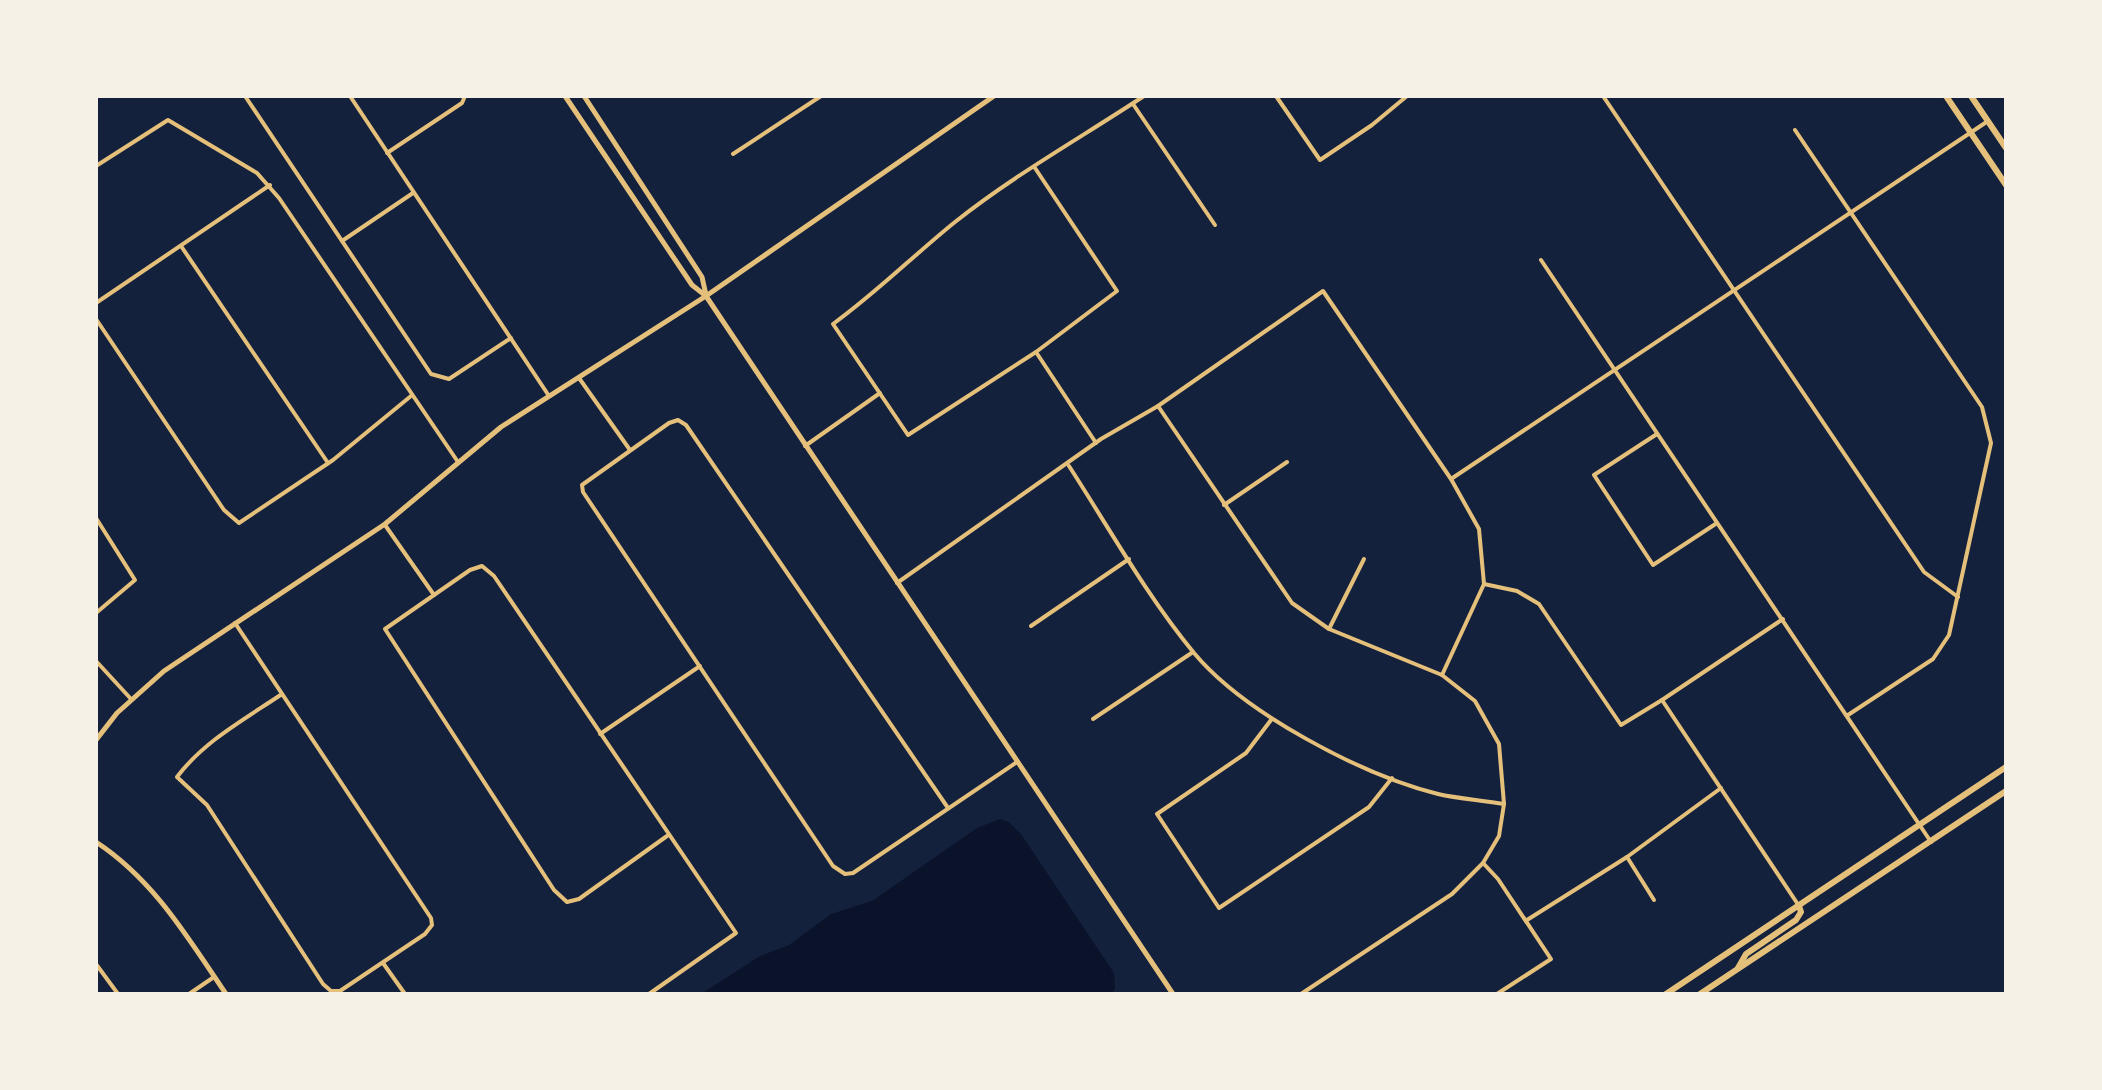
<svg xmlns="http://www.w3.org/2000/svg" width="2102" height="1090" font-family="Mulish,sans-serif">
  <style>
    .water { fill: #0b132b }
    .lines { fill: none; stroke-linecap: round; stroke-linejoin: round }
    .minor { stroke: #e5c07b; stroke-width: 4 }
    .tertiary { stroke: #e5c07b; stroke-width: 5 }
    .primary { stroke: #e5c07b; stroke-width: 6 }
  </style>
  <rect width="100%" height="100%" fill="#14213d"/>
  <path class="water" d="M1000,819l9,3 12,12 93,139 1,15 -3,6h-411l59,-38 29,-11 42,-31 41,-13 105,-73z"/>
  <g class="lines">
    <g class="minor">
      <path d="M245,96l186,278 18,5 62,-41"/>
      <path d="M350,96l199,300"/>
      <path d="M1276,96l44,64 52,-35 35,-29"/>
      <path d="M1603,96l321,476 34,25"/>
      <path d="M1133,104l82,121"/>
      <path d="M1795,130l187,277 9,36 -42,192 -16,24 -85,56"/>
      <path d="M387,153l75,-50 3,-7"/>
      <path d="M733,154l88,-58"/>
      <path d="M96,166l72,-46 89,53 22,25 179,264"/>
      <path d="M1035,168l82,123 -81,61 -128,83 -75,-111c43,-31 81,-69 122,-102 59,-47 127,-85 189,-126"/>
      <path d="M342,241l71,-48"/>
      <path d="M181,246l147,217"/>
      <path d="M1541,260l390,582"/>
      <path d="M96,303l174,-118"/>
      <path d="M96,319l128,191 15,13 94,-63 78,-64"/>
      <path d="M1036,352l60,91"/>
      <path d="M579,378l51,72"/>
      <path d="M1158,406l134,197 37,26 113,46 33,26 24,43 5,60 -5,32 -16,27 -31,31 -151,100"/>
      <path d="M1657,434l-63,41 59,90 64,-42"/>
      <path d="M805,446l75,-53"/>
      <path d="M1069,466c40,62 78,130 125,187 50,60 168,122 244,141 21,5 45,6 66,10"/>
      <path d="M1451,479l537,-358"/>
      <path d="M1224,505l63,-43"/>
      <path d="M96,518l39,62 -39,33"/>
      <path d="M385,525l49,70"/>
      <path d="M897,583l204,-144 57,-33 165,-115 128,188 28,50 5,55 -42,91"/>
      <path d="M1484,584l33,7 22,13 82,121 41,-25 137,206"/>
      <path d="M235,623l196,295 1,7 -7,9 -85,57h-9l-8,-7 -116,-179 -30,-28c27,-36 68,-58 105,-83"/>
      <path d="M1031,626l98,-67"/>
      <path d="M1329,629l35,-70"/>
      <path d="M96,661l35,38"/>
      <path d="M1662,700l121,-81"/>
      <path d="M1093,719l100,-67"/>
      <path d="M1271,720l-25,33 -89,61 62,94 150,-101 23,-29"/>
      <path d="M600,734l100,-68"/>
      <path d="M948,808l-262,-383 -8,-5 -9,3 -87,62 1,7 250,374 12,8 8,-1 164,-111"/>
      <path d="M1627,857l27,43"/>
      <path d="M1483,863l15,16 53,80 -54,35"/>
      <path d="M1527,920l100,-63 94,-69"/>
      <path d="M383,963l22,31"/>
      <path d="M96,964l22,30"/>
      <path d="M189,994l25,-17"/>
      <path d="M649,994l87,-61 -242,-357 -12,-10 -12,4 -85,59 169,261 13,12 12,-3 88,-63"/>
    </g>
    <g class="tertiary">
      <path d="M565,96l127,189 14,11 467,698"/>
      <path d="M584,96l118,181 4,18"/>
      <path d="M96,740l21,-27 47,-42 221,-147 116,-97 205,-131 288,-200"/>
      <path d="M96,842c58,38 92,96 130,152"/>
    </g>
    <g class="primary">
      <path d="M1946,96l60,89"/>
      <path d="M1971,96l35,52"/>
      <path d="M1738,968l8,-14 50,-34 5,-8 -2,-6"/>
      <path d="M1666,994l340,-227"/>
      <path d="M1700,994l306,-203"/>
    </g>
  </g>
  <rect width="2102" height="1090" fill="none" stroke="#f6f1e7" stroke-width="196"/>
</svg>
